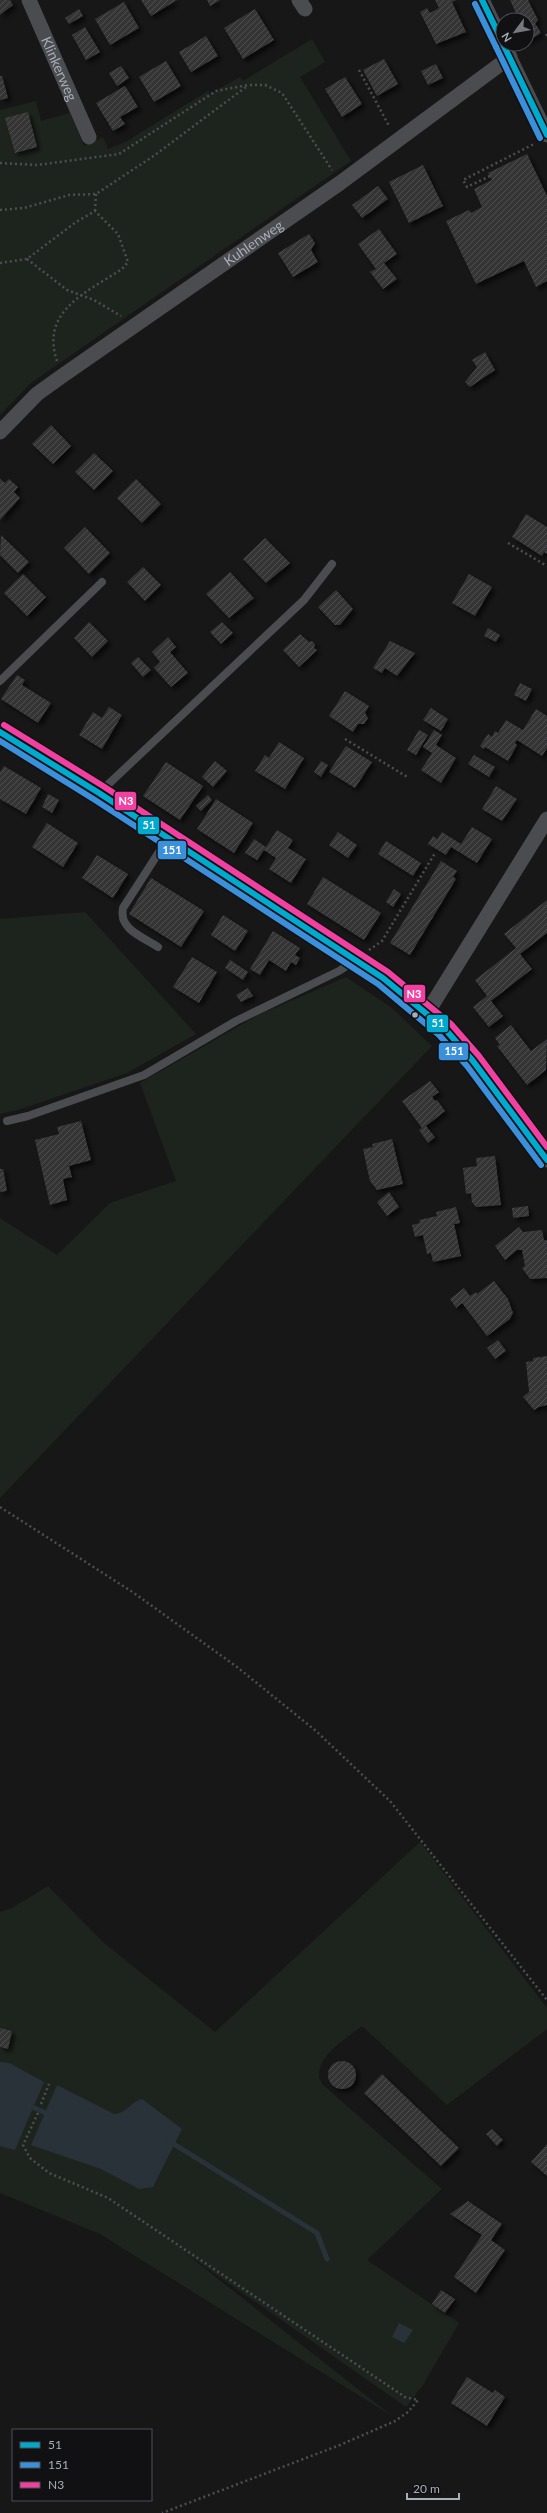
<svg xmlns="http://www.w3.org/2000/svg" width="547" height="2513" font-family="Lato,sans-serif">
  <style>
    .green { fill: #1d241e }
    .water { fill: #2a3239 }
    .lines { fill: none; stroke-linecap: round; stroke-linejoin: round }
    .stream { stroke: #2a3239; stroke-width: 5 }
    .building { fill: url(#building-hatch); filter: url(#shadow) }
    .path { stroke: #4d4e52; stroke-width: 2.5; stroke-dasharray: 2 3; stroke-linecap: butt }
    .service { stroke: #4b4c50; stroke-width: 8 }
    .minor { stroke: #4b4c50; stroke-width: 15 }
    .bus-1-casing { stroke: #111113; stroke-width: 9 }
    .bus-2-casing { stroke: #111113; stroke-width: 9 }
    .bus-3-casing { stroke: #111113; stroke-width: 9 }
    .bus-1 { stroke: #00a9ce; stroke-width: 6 }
    .bus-2 { stroke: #3a90db; stroke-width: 6 }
    .bus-3 { stroke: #f240a1; stroke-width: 6 }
    .bus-dot { fill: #a8adb8; stroke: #111113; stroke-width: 1.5 }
    .labels { text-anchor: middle; stroke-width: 3; stroke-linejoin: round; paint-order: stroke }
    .street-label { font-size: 14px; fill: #a8adb8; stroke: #111113 }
    .line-badge { stroke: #111113; stroke-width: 1.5 }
    .badge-label { font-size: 11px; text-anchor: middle; font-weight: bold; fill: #fff }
  </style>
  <defs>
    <pattern id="building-hatch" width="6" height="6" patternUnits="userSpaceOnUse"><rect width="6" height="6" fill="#353536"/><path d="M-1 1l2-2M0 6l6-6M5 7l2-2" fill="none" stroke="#4f5051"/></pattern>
    <filter id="shadow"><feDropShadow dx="3.5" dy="3.5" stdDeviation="2" flood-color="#0009"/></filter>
  </defs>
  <rect width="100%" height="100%" fill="#171717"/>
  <g class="green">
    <path d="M312,39l13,23 -25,15 51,84 -320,222 -31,32v-305l36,-9 5,20 29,-8 14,33 19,-9 5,12 19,-8 81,-50 2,3 30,-17 3,4z"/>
    <path d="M85,912l111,122 -69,39 -109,37 -18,4v-195z"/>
    <path d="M346,977l46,31 40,38 -432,452v-280l57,37 53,-52 66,-22 -36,-98 118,-68z"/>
    <path d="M420,1842l127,166v21l-100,76 -85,-79c-16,13 -45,29 -43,52l4,7 119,104 -75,71 92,63 -36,62 -17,22 -222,-155 208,164 -292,-182 -100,-41v-281l12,-4 36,-22 56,57 111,89z"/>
  </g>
  <g class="water">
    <path d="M0,2062l9,1 35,19 -29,68 -15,-4z"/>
    <path d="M57,2085l57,29c14,-1 16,-12 28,-15l40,30 -29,58 -14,2 -38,-20 -70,-24z"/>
    <path d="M399,2323l14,7 -9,13 -12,-6z"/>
  </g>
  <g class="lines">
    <g class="stream">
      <path d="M28,2105l22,10"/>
      <path d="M169,2141l148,92 10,26"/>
    </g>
  </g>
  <g class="building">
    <path d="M0,0h10l3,5 -13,10z"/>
    <path d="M141,0h36l-26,16z"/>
    <path d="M207,0h13l-10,6z"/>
    <path d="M435,0h21l-4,2 14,30 -30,12 -16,-32 7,-4 3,5 9,-5z"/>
    <path d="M510,0h18l10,20 -3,3 6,10 -14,9v-22h-8z"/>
    <path d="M124,2l15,26 -29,17 -15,-26z"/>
    <path d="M79,9l4,7 -14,8 -4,-6z"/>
    <path d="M255,9l19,31 -31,19 -19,-31z"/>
    <path d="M85,27l15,25 -14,8 -14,-25z"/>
    <path d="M206,36l12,20 -27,16 -12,-20z"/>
    <path d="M384,59l14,25 -21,12 -14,-26z"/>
    <path d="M166,61l15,25 -27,16 -15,-25z"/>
    <path d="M436,64l7,14 -15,7 -7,-14z"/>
    <path d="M121,66l8,12 -12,8 -8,-13z"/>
    <path d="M0,76h2l6,22 -8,2z"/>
    <path d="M345,77l17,27 -20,13 -17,-28z"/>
    <path d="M125,86l13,21 -18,10 5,7 -12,7 -17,-28z"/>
    <path d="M28,112l9,35 -22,6 -10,-35z"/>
    <path d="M527,154l20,42v85l-11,6 -12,-26 -48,23 -30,-63 23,-11 2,3 11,-6 -8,-18 18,-9 -4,-7z"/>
    <path d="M423,165l20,41 -34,17 -20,-41z"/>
    <path d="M378,186l10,13 -26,19 -10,-13z"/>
    <path d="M379,229l18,25 -13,9 13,16 -14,10 -13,-17 6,-3 -18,-25z"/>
    <path d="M309,234l6,9 -4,7 7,12 -25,15 -15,-24z"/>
    <path d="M485,352l10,18 -25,17 -5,-5 12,-15 -5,-7z"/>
    <path d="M51,425l20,21 -18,18 -21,-20z"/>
    <path d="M94,453l19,18 -19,19 -19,-18z"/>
    <path d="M0,479l5,4 4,-4 9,8 -4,5 6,6 -20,22z"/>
    <path d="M136,479l25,25 -19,19 -25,-25z"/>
    <path d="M526,514l21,13v27l-3,-2 -2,4 -30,-19z"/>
    <path d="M85,527l25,26 -21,21 -25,-26z"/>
    <path d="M1,535l28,27 -11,11 -18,-18z"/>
    <path d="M265,538l25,25 -24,20 -23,-24z"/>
    <path d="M143,567l18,18 -16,16 -18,-19z"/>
    <path d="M230,572l24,26 -25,20 -23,-24z"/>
    <path d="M23,574l23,23 -19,19 -23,-23z"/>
    <path d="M469,574l23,13 -17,29 -23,-13z"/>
    <path d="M336,590l17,19 -13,16h-5l-17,-18z"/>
    <path d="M89,622l19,19 -16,16 -18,-19z"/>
    <path d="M222,622l11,11 -12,11 -11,-12z"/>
    <path d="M488,628l12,7 -4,7 -12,-6z"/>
    <path d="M300,634l9,8 3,-1 3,3 -1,4 3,2 -18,17 -16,-17z"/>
    <path d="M168,637l8,10 -6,5 18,21 -17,14 -17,-19 6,-6 -8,-10z"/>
    <path d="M390,641l25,12 -18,23 -12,-8 -3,5 -9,-5z"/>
    <path d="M138,657l13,13 -8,7 -12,-14z"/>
    <path d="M17,675l8,5 -3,5 29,18 -13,20 -37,-24z"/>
    <path d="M520,683l12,6 -6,12 -12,-6z"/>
    <path d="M345,691l24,15 -4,7 3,5 -4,6h-6l-5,8 -24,-16z"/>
    <path d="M109,707l13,8 -20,34 -23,-14 14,-23 9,6z"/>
    <path d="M431,708l17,11 -7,12 -18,-11z"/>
    <path d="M536,709l11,7v32l-5,8 -25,-16 -2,3 2,2 -9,16 -23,-14 -1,2 -4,-3 8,-12 4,3 3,-6 3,2 8,-13 17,10z"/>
    <path d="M419,730l9,5 -12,20 -9,-5z"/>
    <path d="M434,730l8,5 -6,10 20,13 -15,25 -20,-13 11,-17 -9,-6z"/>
    <path d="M279,742l25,16 -19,31 -30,-18 10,-16 4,3z"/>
    <path d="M346,746l26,16 -17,26 -26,-16z"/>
    <path d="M474,755l21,12 -6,10 -21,-13z"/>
    <path d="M215,761l12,10 -14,16 -11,-10z"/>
    <path d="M321,761l7,4 -7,12 -7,-5z"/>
    <path d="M166,762l37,24 -23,34 -37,-24z"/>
    <path d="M4,766l37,22 -15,26 -26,-15v-27z"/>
    <path d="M496,786l21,13 -15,22 -20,-12z"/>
    <path d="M48,794l11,6 -7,13 -10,-6z"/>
    <path d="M208,795l4,5 -11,11 -5,-5z"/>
    <path d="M216,799l37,24 -19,30 -37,-24z"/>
    <path d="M47,823l31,20 -15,24 -31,-20z"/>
    <path d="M472,827l20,12 -15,24 -26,-16 -5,8 -18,-11 5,-8 4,3 5,-7 19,12z"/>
    <path d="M277,830l16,10 -5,8 18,11 -15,24 -22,-14 7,-11 -12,-8 -7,10 -12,-7 9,-14 12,8z"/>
    <path d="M338,832l19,13 -9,13 -19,-13z"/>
    <path d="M386,841l35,22 -8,13 -35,-22z"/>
    <path d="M97,855l31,19 -15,24 -31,-20z"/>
    <path d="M441,861l16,10 -4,6 3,2 -46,76 -20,-12z"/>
    <path d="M323,877l58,36 -17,27 -57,-36z"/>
    <path d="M151,878l53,33 -23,36 -52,-33z"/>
    <path d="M394,889l7,5 -8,13 -7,-5z"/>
    <path d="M547,900v33l-27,21 12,15 -41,32 12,15 -14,11 -16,-20 14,-11 -12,-16 41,-32 -12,-14z"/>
    <path d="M223,915l25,16 -13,20 -24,-16z"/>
    <path d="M273,931l27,17 -5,7 5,3 -4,7 -5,-3 -5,9 -17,-11 -9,15 -10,-6z"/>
    <path d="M192,957l25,15 -18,31 -26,-16z"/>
    <path d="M230,960l18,12 -5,8 -18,-12z"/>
    <path d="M248,988l5,8 -12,6 -5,-7z"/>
    <path d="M511,1025l20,26 16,-12 -1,31 -19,15 -30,-39 3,-1 -5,-7z"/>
    <path d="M430,1081l9,11 -7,5 3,4 2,-1 8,11 -19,15 9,11 -7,6 -9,-13 3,-2 -20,-27z"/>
    <path d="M81,1121l10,39 -22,6 3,11 -9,2 4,21 -17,5 -15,-65 24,-6 -2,-7z"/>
    <path d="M392,1139l11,45 -26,6 -7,-9 -7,-32 10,-2 -1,-3z"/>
    <path d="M495,1156l6,49 -25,2 -4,-5 -1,-9 -5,1 -3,-26 14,-2 -1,-8z"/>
    <path d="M0,1169h3l4,22 -7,1z"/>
    <path d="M389,1192l10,15 -12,9 -10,-14z"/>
    <path d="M528,1206l1,10 -16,2 -1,-10z"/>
    <path d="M456,1207l4,16 -6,1 7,32 -28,6 -2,-9 -4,1 -4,-19 -8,2 -3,-12 8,-2 -1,-3 18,-4 -1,-4z"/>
    <path d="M519,1227l4,5 19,-2 2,10h3v38l-17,1 -8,-11 3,-2 -3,-16h-5l-12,10 -10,-14z"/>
    <path d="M494,1281l14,18 5,14 -3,6 -23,17 -25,-33 -6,5 -6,-9 14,-11 6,8 6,-4 1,2z"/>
    <path d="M498,1340l8,11 -11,8 -8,-11z"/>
    <path d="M547,1356v49l-8,2 -5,3 -11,-13 6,-5 -3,-30 7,-1v-3z"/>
    <path d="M0,2028l12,3 -4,18 -8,-2z"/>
    <circle cx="342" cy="2075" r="14"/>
    <path d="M382,2074l77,74 -18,18 -77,-73z"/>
    <path d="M492,2129l11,11 -6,6 -11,-12z"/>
    <path d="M547,2144v32l-16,-14z"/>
    <path d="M468,2201l34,23 -11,16 14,10 -29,43 -22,-16 28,-42 -32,-21z"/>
    <path d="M441,2290l14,9 -10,14 -13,-9z"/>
    <path d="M467,2377l26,16 2,-3 10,7 -18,29 -36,-23z"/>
  </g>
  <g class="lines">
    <g class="path">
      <path d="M546,34l1,2"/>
      <path d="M359,70l30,56"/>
      <path d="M0,163l37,2 82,-11 97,-63 32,-6h17l17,8 50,77"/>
      <path d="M490,176l-23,11 -4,-7 71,-36"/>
      <path d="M0,210l24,-2 45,-13 27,-1 59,-39 91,-68"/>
      <path d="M95,211l1,-17"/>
      <path d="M27,259l40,31 27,10 27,16"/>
      <path d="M0,263l27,-4 49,-37 19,-11"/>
      <path d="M57,361c-17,-50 30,-69 65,-92l6,-7 -10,-28 -23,-23"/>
      <path d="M508,543l39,23"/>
      <path d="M345,739l64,39"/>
      <path d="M369,950l13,-9 53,-88"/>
      <path d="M0,1507l134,86 103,74 79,64 74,70 157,199"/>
      <path d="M41,2104l8,-20"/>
      <path d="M38,2113l-15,32 7,13 19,15 59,25 297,199 13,3 -10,12 -13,9 -55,24 -178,68"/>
    </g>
    <g class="service">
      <path d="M0,681l102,-99"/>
      <path d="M99,793l205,-193 28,-36"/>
      <path d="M158,947c-15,-10 -40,-18 -35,-39l45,-70"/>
      <path d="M7,1121l21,-5 116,-41 92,-54 103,-50 18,-12"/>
    </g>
    <g class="minor">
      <path id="s1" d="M29,0l60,137"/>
      <path d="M299,0l6,9"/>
      <path d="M482,0l21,43"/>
      <path d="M503,44l44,91"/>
      <path id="s2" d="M0,432l37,-38 25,-18 278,-193 170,-126"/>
      <path d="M0,732l99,61 284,185 62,51 28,32 74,99"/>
      <path d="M427,1013l120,-194"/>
    </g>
    <defs>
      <g id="bus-1">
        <path d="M482,0l21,43"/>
        <path d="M503,44l44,91"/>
        <path d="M0,732l99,61 284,185 62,51 28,32 74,99"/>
      </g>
      <g id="bus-2">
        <path d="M475,4l21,43"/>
        <path d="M496,47l44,91"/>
        <path d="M0,741l95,59 283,184 61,51 28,31 74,99"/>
      </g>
      <path id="bus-3" d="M4,725l99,61 285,186 63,52 28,32 68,91"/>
    </defs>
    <use href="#bus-1" class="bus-1-casing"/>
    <use href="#bus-2" class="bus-2-casing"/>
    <use href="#bus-3" class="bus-3-casing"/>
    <use href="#bus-1" class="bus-1"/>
    <use href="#bus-2" class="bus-2"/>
    <use href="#bus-3" class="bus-3"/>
  </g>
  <circle class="bus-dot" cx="415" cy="1015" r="3.5"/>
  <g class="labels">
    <g class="street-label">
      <text dy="5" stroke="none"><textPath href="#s1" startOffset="75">Klinkerweg</textPath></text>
      <text dy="5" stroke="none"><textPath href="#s2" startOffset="317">Kuhlenweg</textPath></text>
    </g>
  </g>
  <g class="line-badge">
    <rect x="114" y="791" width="23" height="20" rx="4" fill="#f240a1"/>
    <rect x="137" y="816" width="23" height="19" rx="4" fill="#00a9ce"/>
    <rect x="157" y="840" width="30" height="20" rx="4" fill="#3a90db"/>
    <rect x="403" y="984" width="23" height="19" rx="4" fill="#f240a1"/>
    <rect x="426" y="1014" width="23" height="19" rx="4" fill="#00a9ce"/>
    <rect x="438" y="1042" width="31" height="19" rx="4" fill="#3a90db"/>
  </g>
  <g class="badge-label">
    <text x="126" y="805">N3</text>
    <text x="149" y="829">51</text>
    <text x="172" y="854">151</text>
    <text x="414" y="998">N3</text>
    <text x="438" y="1027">51</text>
    <text x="454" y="1055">151</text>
  </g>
  <rect x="12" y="2429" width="140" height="72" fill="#111113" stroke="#4d4f55"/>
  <rect x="20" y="2442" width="20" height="6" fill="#00a9ce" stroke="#4d4f55"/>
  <text x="48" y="2449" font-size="12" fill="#a8adb8">51</text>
  <rect x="20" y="2462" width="20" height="6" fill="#3a90db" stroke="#4d4f55"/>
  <text x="48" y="2469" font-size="12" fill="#a8adb8">151</text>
  <rect x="20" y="2482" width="20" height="6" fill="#f240a1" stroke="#4d4f55"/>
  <text x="48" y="2489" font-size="12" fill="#a8adb8">N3</text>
  <g transform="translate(515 32) rotate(238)"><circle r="19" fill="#111113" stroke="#4d4f55"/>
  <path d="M0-3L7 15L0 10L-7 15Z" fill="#757880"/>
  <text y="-6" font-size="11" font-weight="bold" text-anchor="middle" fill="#a8adb8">N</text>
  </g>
  <path d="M407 2493v6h52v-6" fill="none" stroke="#a8adb8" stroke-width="2"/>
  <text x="413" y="2493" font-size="12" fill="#a8adb8" stroke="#111113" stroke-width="3" paint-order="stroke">20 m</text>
</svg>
